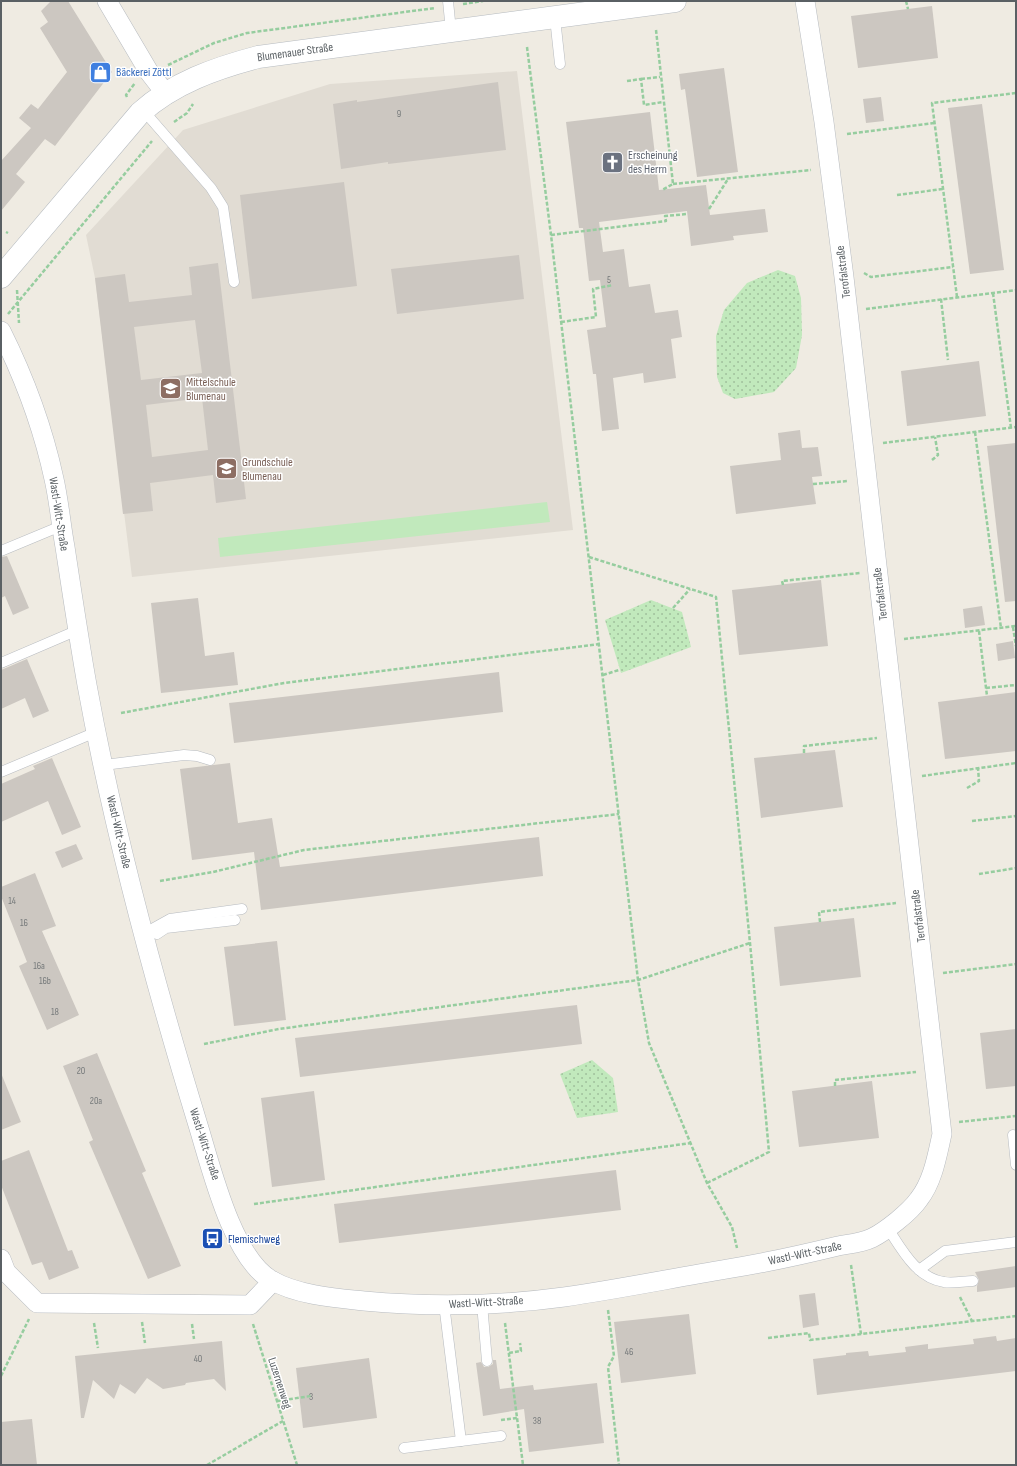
<svg xmlns="http://www.w3.org/2000/svg" width="1017" height="1466" font-family="'Sofia Sans Condensed',sans-serif">
  <style>
    .education { fill: #e1dcd3 }
    .green { fill: #c1e9bc }
    .park { fill: url(#park-dots) }
    .building { fill: #ccc7c1; fill-rule: evenodd }
    .lines { fill: none; stroke-linecap: round; stroke-linejoin: round }
    .lane-casing { stroke: #b7bbc0; stroke-width: 11 }
    .street-casing { stroke: #b7bbc0; stroke-width: 20 }
    .secondary-casing { stroke: #b6bbc0; stroke-width: 23 }
    .path { stroke: #96cd9f; stroke-width: 2.5; stroke-dasharray: 4 2; stroke-linecap: butt }
    .lane { stroke: #fff; stroke-width: 10 }
    .street { stroke: #fff; stroke-width: 19 }
    .secondary { stroke: #fff; stroke-width: 22 }
    .labels { text-anchor: middle; stroke-width: 3; stroke-linejoin: round; paint-order: stroke }
    .number-label { font-size: 10px; fill: #767a7b }
    .street-label { font-size: 12px; fill: #5a6064; stroke: #fff }
    .shop-label { font-size: 12px; fill: #366cbe; stroke: #fff; text-anchor: start }
    .worship-label { font-size: 12px; fill: #5b616d; stroke: #fff; text-anchor: start }
    .education-label { font-size: 12px; fill: #785e54; stroke: #fff; text-anchor: start }
    .transit-label { font-size: 12px; fill: #164399; stroke: #fff; text-anchor: start }
  </style>
  <defs>
    <pattern id="park-dots" width="8" height="8" patternUnits="userSpaceOnUse"><rect width="8" height="8" fill="#c1e9bc"/><path d="M2 2h.1M6 6h.1" fill="none" stroke="#a0c09c" stroke-width="1.8" stroke-linecap="round"/></pattern>
  </defs>
  <rect width="100%" height="100%" fill="#efebe2"/>
  <path class="education" d="M517,71l56,459 -441,47 -37,-299 -9,-43 97,-105 147,-46z"/>
  <path class="green" d="M547,502l3,20 -330,35 -2,-19z"/>
  <g class="park">
    <path d="M778,270l17,6 6,22 1,37 -6,33 -22,24 -39,7 -12,-6 -6,-16 -1,-41 8,-26 23,-27z"/>
    <path d="M651,600l31,12 9,35 -70,26 -16,-53z"/>
    <path d="M592,1060l21,18 5,34 -41,6 -17,-44z"/>
  </g>
  <g class="building">
    <path d="M51,1h17l44,71 -57,74 -10,-7 -29,35 9,8 -24,29v-50l30,-33 -12,-10 12,-14 7,5 29,-37 -27,-44 8,-6 -7,-11z"/>
    <path d="M932,6l6,52 -80,10 -7,-52z"/>
    <path d="M724,68l14,104 -41,5 -12,-88 -4,1 -2,-16z"/>
    <path d="M498,82l8,68 -118,14v-2l-47,7 -8,-65 24,-4v2z"/>
    <path d="M881,97l3,24 -18,2 -3,-24z"/>
    <path d="M982,104l22,166 -34,4 -22,-166z"/>
    <path d="M650,112l9,78 47,-5 4,30 55,-6 3,23 -35,4 1,4 -43,6 -4,-35 -88,11 4,30 21,-3 5,38 21,-3 5,29 23,-3 4,27 -11,2 5,39 -32,5 -1,-10 -30,5 6,51 -17,2 -6,-57h-3l-6,-44 19,-3 -6,-47 -11,1 -6,-53h-4l-13,-106z"/>
    <path d="M344,182l13,104 -105,13 -12,-104z"/>
    <path d="M519,255l5,44 -127,15 -6,-45z"/>
    <path d="M218,263l28,236 -30,4 -3,-28 -63,8 3,28 -30,3 -28,-236 30,-4 4,28 63,-7 -3,-28zM195,320l7,53 -61,7 -7,-53zM202,398l6,52 -56,7 -6,-52z"/>
    <path d="M979,361l7,55 -79,10 -6,-55z"/>
    <path d="M800,430l2,18 16,-1 4,29 -10,1 4,27 -80,10 -6,-48 51,-6 -3,-27z"/>
    <path d="M1016,443v158l-11,1 -18,-156z"/>
    <path d="M7,556l22,52 -16,7 -8,-19 -4,2v-41z"/>
    <path d="M821,580l7,66 -89,9 -7,-65z"/>
    <path d="M198,598l7,58 29,-4 4,33 -77,8 -10,-90z"/>
    <path d="M982,606l3,19 -20,3 -2,-19z"/>
    <path d="M1013,641l2,17 -17,3 -2,-17z"/>
    <path d="M27,659l22,52 -16,7 -8,-20 -24,11v-39z"/>
    <path d="M499,672l4,40 -269,31 -5,-40z"/>
    <path d="M1016,692v59l-71,8 -7,-57z"/>
    <path d="M835,750l8,57 -82,11 -7,-60z"/>
    <path d="M52,758l29,69 -19,8 -14,-34 -47,21v-38l34,-15 -2,-3z"/>
    <path d="M230,763l8,60 34,-5 8,49 259,-30 4,39 -282,34 -7,-58 -62,8 -12,-91z"/>
    <path d="M76,844l7,15 -21,9 -7,-16z"/>
    <path d="M35,873l21,53 -14,5 37,84 -32,15 -28,-64 8,-4 -26,-66v-9z"/>
    <path d="M854,918l7,59 -81,9 -6,-59z"/>
    <path d="M277,941l9,79 -52,6 -10,-79z"/>
    <path d="M577,1005l5,39 -282,33 -5,-39z"/>
    <path d="M1016,1029v57l-30,3 -6,-56z"/>
    <path d="M97,1053l49,118 -4,2 39,93 -33,13 -59,-137 4,-2 -30,-74z"/>
    <path d="M1,1073l20,49 -20,8z"/>
    <path d="M872,1081l7,57 -80,9 -7,-56z"/>
    <path d="M314,1091l11,89 -53,7 -11,-89z"/>
    <path d="M29,1150l39,101 4,-1 7,18 -30,12 -7,-18 -10,3 -31,-80v-24z"/>
    <path d="M616,1170l5,40 -282,33 -5,-39z"/>
    <path d="M1016,1266v21l-39,5v-6l2,-6 -4,-8z"/>
    <path d="M815,1293l4,32 -16,3 -4,-33z"/>
    <path d="M689,1314l7,60 -75,9 -7,-61z"/>
    <path d="M996,1336l1,5 19,-3v33l-199,24 -4,-36 33,-4v-2l22,-2 1,5 37,-4 -1,-5 23,-3v5l46,-5 -1,-5z"/>
    <path d="M222,1341l4,50 -12,-12 -28,4 -1,2 -22,4 -16,-11 -12,16 -15,-10 -6,15 -21,-19 -9,38h-3l-6,-62z"/>
    <path d="M369,1358l8,60 -74,10 -7,-60z"/>
    <path d="M493,1360h3l4,29 33,-4 1,5 63,-7 7,60 -75,9 -5,-43 -41,7 -7,-53 5,-1 3,5h4l5,-3z"/>
    <path d="M32,1419l5,46h-36v-43z"/>
  </g>
  <g class="lines">
    <defs>
      <g id="lane">
        <path d="M448,1l3,30"/>
        <path d="M555,18l5,46"/>
        <path d="M143,110l68,78 12,19 11,75"/>
        <path d="M1,551l60,-25"/>
        <path d="M1,663l77,-33"/>
        <path d="M104,765l80,-10 13,1 13,4"/>
        <path d="M1,772l95,-40"/>
        <path d="M143,934l27,-15 72,-10"/>
        <path d="M157,934l9,-6 69,-8"/>
        <path d="M1013,1135l3,30"/>
        <path d="M887,1227c14,21 29,51 57,55 9,2 20,-1 29,-1"/>
        <path d="M919,1270l26,-19 71,-9"/>
        <path d="M444,1304l17,137"/>
        <path d="M482,1304l5,57"/>
        <path d="M404,1448l97,-12"/>
      </g>
      <g id="street">
        <path d="M107,1l42,71 17,22"/>
        <path d="M1,331c23,46 42,97 53,148 5,22 7,46 11,68 7,46 14,93 22,138 27,149 67,296 111,440 13,42 34,132 73,155 26,15 63,18 93,21 66,6 134,5 200,-4 55,-8 109,-19 163,-28 38,-6 74,-14 111,-23 11,-2 24,-3 34,-8 14,-7 38,-26 47,-39 14,-18 18,-43 23,-65l-98,-857 -20,-155 -19,-121"/>
        <path d="M1,1259l5,13 31,31 213,2 23,-24"/>
      </g>
      <path id="secondary" d="M1,277l139,-164c33,-30 76,-45 118,-56l417,-56"/>
    </defs>
    <use href="#lane" class="lane-casing"/>
    <use href="#street" class="street-casing"/>
    <use href="#secondary" class="secondary-casing"/>
    <g class="path">
      <path d="M906,1l2,8"/>
      <path d="M463,4l20,-3"/>
      <path d="M656,30l17,154 -11,6"/>
      <path d="M527,47l24,188 87,745 11,63 58,140 25,44 5,21"/>
      <path d="M168,65l46,-22 33,-10 188,-25"/>
      <path d="M641,79l19,-2"/>
      <path d="M627,81l14,-2 3,26 19,-3"/>
      <path d="M127,97l-1,-2 9,-12"/>
      <path d="M174,122l13,-9 6,-9"/>
      <path d="M847,134l87,-11"/>
      <path d="M673,184l138,-14"/>
      <path d="M897,195l46,-6"/>
      <path d="M709,209l19,-30"/>
      <path d="M6,232l2,1"/>
      <path d="M551,235l115,-14 -1,-5 22,-2"/>
      <path d="M864,273l7,4 82,-10"/>
      <path d="M17,290l2,33"/>
      <path d="M993,293l18,135"/>
      <path d="M957,297l-25,-194 84,-10"/>
      <path d="M941,299l7,61"/>
      <path d="M866,309l150,-19"/>
      <path d="M8,314l144,-173"/>
      <path d="M561,322l35,-5 -3,-28 20,-4"/>
      <path d="M975,432l26,196"/>
      <path d="M883,443l133,-16"/>
      <path d="M932,460l6,-5 -3,-18"/>
      <path d="M813,484l35,-3"/>
      <path d="M589,557l127,40 34,346 19,209 -62,31"/>
      <path d="M783,585l-1,-4 78,-8"/>
      <path d="M673,608l17,-19"/>
      <path d="M1013,627l3,19"/>
      <path d="M979,631l8,65"/>
      <path d="M904,639l112,-13"/>
      <path d="M603,675l16,-5"/>
      <path d="M986,688l30,-3"/>
      <path d="M121,713l163,-30 316,-39"/>
      <path d="M804,753v-7l73,-8"/>
      <path d="M922,776l94,-13"/>
      <path d="M967,788l12,-7 -1,-13"/>
      <path d="M972,821l44,-5"/>
      <path d="M979,874l37,-6"/>
      <path d="M160,881l53,-9 91,-22 315,-36"/>
      <path d="M820,922l-1,-10 77,-9"/>
      <path d="M943,973l73,-9"/>
      <path d="M204,1044l75,-15 359,-49 112,-37"/>
      <path d="M835,1086v-6l81,-8"/>
      <path d="M959,1122l57,-6"/>
      <path d="M254,1204l437,-61"/>
      <path d="M851,1265l10,69"/>
      <path d="M960,1297l12,24"/>
      <path d="M608,1310l6,46 -6,11 11,98"/>
      <path d="M142,1322l3,21"/>
      <path d="M94,1323l4,25"/>
      <path d="M505,1323l18,142"/>
      <path d="M192,1324l2,15"/>
      <path d="M253,1324l44,141"/>
      <path d="M768,1338l41,-5 1,7 206,-24"/>
      <path d="M509,1353l12,-2 -1,-8"/>
      <path d="M1,1376l28,-57"/>
      <path d="M277,1401l34,-5"/>
      <path d="M501,1420l16,-2"/>
      <path d="M207,1465l76,-44"/>
    </g>
    <use href="#lane" class="lane"/>
    <use href="#street" class="street"/>
    <use href="#secondary" class="secondary"/>
  </g>
  <defs>
    <symbol id="shop-square" viewBox="-11 -11 22 22"><rect x="-9" y="-9" width="18" height="18" rx="4" fill="#3f7fe0" stroke="#fff"/><path d="M-5-2.5h2.3a2.7 3.5 0 0 1 5.4 0H5L5.5 6h-11ZM-1.5-2.5h3a1.5 2.3 0 0 0-3 0Z" fill="#fff"/></symbol>
    <symbol id="church-square" viewBox="-11 -11 22 22"><rect x="-9" y="-9" width="18" height="18" rx="4" fill="#6b7280" stroke="#fff"/><path d="M-1.2-6h2.4v3.5h3.3v2.4h-3.3V6h-2.4V-.1h-3.3v-2.4h3.3Z" fill="#fff"/></symbol>
    <symbol id="school-square" viewBox="-11 -11 22 22"><rect x="-9" y="-9" width="18" height="18" rx="4" fill="#8d6e63" stroke="#fff"/><path d="M0-5L7-2L0 1L-7-2ZM-4 1L0 2.5L4 1V4Q0 6-4 4Z" fill="#fff"/></symbol>
    <symbol id="bus-square" viewBox="-11 -11 22 22"><rect x="-9" y="-9" width="18" height="18" rx="4" fill="#1a4fb4" stroke="#fff"/><path d="M-5-6H5V4H4V6H2V4H-2V6H-4V4H-5ZM-3.5-4V0h7V-4ZM-3.5 1.2v1.5H-2V1.2ZM2 1.2v1.5H3.5V1.2Z" fill="#fff"/></symbol>
  </defs>
  <g fill-rule="evenodd">
    <use href="#shop-square" x="88" y="60" width="25" height="25"/>
    <use href="#church-square" x="600" y="150" width="25" height="25"/>
    <use href="#school-square" x="158" y="376" width="25" height="25"/>
    <use href="#school-square" x="214" y="456" width="25" height="25"/>
    <use href="#bus-square" x="200" y="1226" width="25" height="25"/>
  </g>
  <g class="labels">
    <g class="number-label">
      <text x="399" y="117">9</text>
      <text x="609" y="283">5</text>
      <text x="12" y="904">14</text>
      <text x="24" y="926">16</text>
      <text x="39" y="969">16a</text>
      <text x="45" y="984">16b</text>
      <text x="55" y="1015">18</text>
      <text x="81" y="1074">20</text>
      <text x="96" y="1104">20a</text>
      <text x="629" y="1355">46</text>
      <text x="198" y="1362">40</text>
      <text x="311" y="1400">3</text>
      <text x="537" y="1424">38</text>
    </g>
    <g class="street-label">
      <text transform="translate(295 52) rotate(-8)" y="4">Blumenauer Straße</text>
      <text transform="translate(843 272) rotate(-97)" y="4">Terofalstraße</text>
      <text transform="translate(59 514) rotate(81)" y="4">Wastl-Witt-Straße</text>
      <text transform="translate(880 594) rotate(-97)" y="4">Terofalstraße</text>
      <text transform="translate(119 832) rotate(77)" y="4">Wastl-Witt-Straße</text>
      <text transform="translate(918 916) rotate(-97)" y="4">Terofalstraße</text>
      <text transform="translate(205 1144) rotate(72)" y="4">Wastl-Witt-Straße</text>
      <text transform="translate(805 1253) rotate(-12)" y="4">Wastl-Witt-Straße</text>
      <text transform="translate(486 1302) rotate(-3)" y="4">Wastl-Witt-Straße</text>
      <text transform="translate(280 1383) rotate(72)" y="4">Luzernenweg</text>
    </g>
    <g class="shop-label">
      <text x="116" y="76">Bäckerei Zöttl</text>
    </g>
    <g class="worship-label">
      <text x="628" y="159">Erscheinung<tspan x="628" dy="14">des Herrn</tspan></text>
    </g>
    <g class="education-label">
      <text x="186" y="386">Mittelschule<tspan x="186" dy="14">Blumenau</tspan></text>
      <text x="242" y="466">Grundschule<tspan x="242" dy="14">Blumenau</tspan></text>
    </g>
    <g class="transit-label">
      <text x="228" y="1243">Flemischweg</text>
    </g>
  </g>
  <rect width="1017" height="1466" fill="none" stroke="#5a6064" stroke-width="4"/>
</svg>
